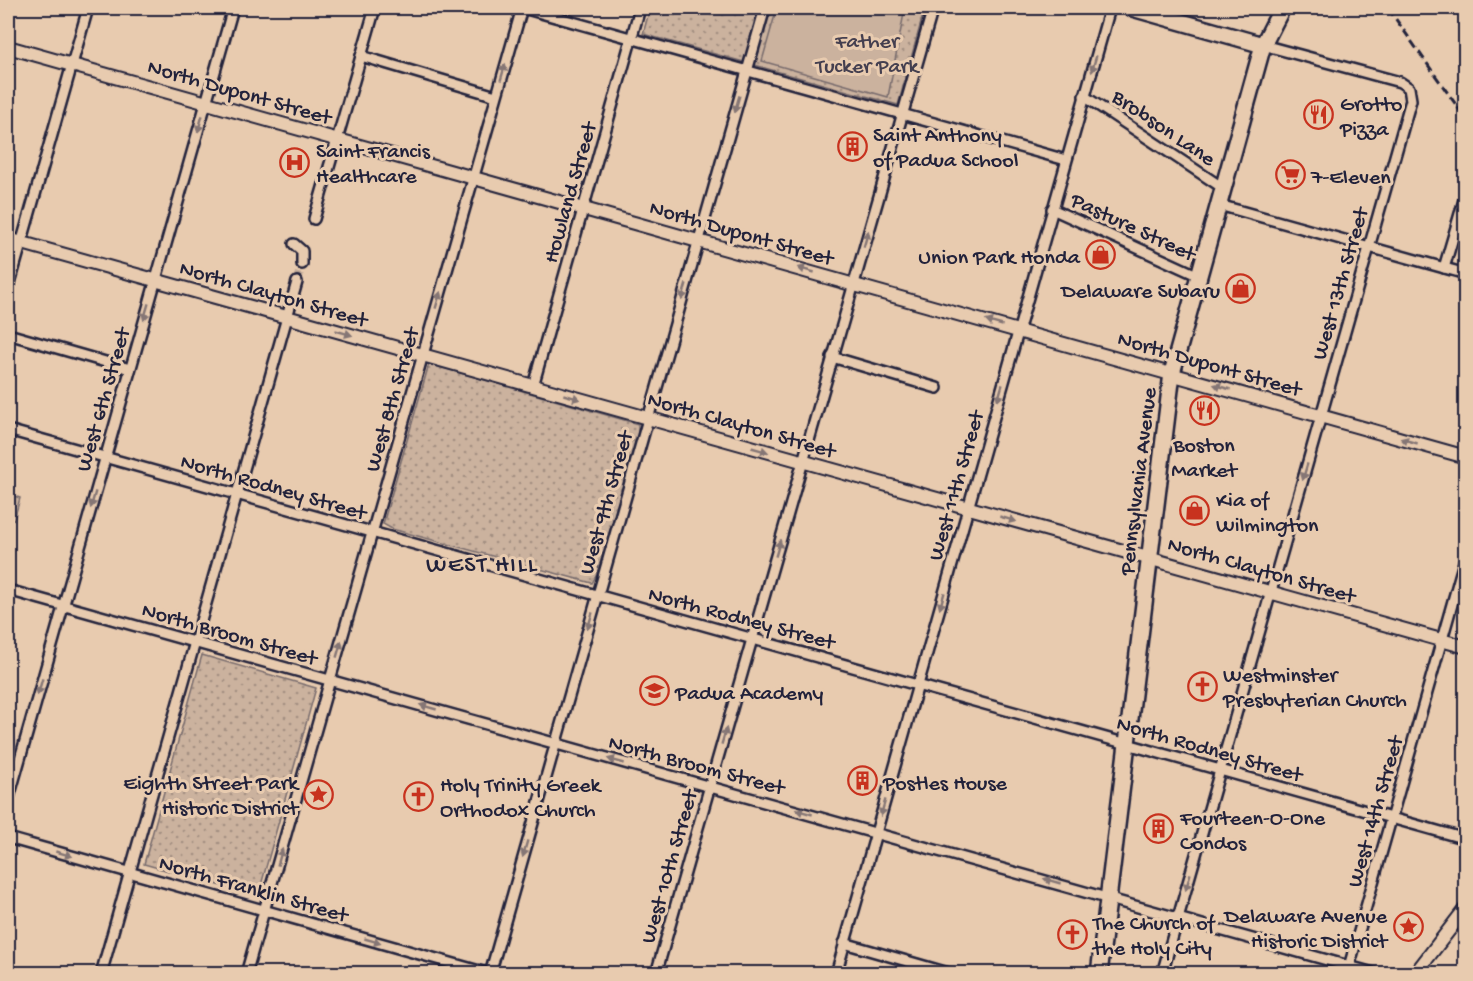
<svg xmlns="http://www.w3.org/2000/svg" width="1473" height="981" font-family="'Gochi Hand',sans-serif">
  <style>
    .grass { fill: url(#grass-dots); stroke: #766a6c; stroke-width: 1.5 }
    .forest { fill: url(#forest-firs); stroke: #766a6c; stroke-width: 1.5 }
    .pitch { fill: #cbb29e; stroke: #766a6c; stroke-width: 1.5 }
    .lines { fill: none; stroke-linecap: round; stroke-linejoin: round }
    .minor-tunnel { stroke: #c0a998; stroke-width: 9; stroke-dasharray: 9 4.5; stroke-linecap: butt }
    .minor-casing { stroke: #22223b; stroke-width: 14 }
    .tertiary-casing { stroke: #22223b; stroke-width: 16 }
    .primary-casing { stroke: #22223b; stroke-width: 20 }
    .minor { stroke: #e8cbaf; stroke-width: 9 }
    .tertiary { stroke: #e8cbaf; stroke-width: 12 }
    .primary { stroke: #e8cbaf; stroke-width: 15 }
    .rail { stroke: #22223b; stroke-width: 3; stroke-dasharray: 9 4.5; stroke-linecap: butt }
    .oneway { fill: #857675 }
    .labels { text-anchor: middle; stroke-width: 6; stroke-linejoin: round; paint-order: stroke }
    .park-label { font-size: 22px; fill: #443f4f; stroke: #e8cbaf }
    .street-label { font-size: 22px; fill: #22223b; stroke: #e8cbaf }
    .poi-label { font-size: 22px; fill: #22223b; stroke: #e8cbaf; text-anchor: start }
    .neighbourhood-label { font-size: 24px; letter-spacing: 1.5px; fill: #22223b; stroke: #e8cbaf }
  </style>
  <defs>
    <pattern id="grass-dots" width="8" height="8" patternUnits="userSpaceOnUse" patternTransform="scale(1.5)"><rect width="8" height="8" fill="#cbb29e"/><path d="M2 2h.1M6 6h.1" fill="none" stroke="#a49082" stroke-width="1.8" stroke-linecap="round"/></pattern>
    <pattern id="forest-firs" width="22" height="20" patternUnits="userSpaceOnUse" patternTransform="scale(1.5)"><rect width="22" height="20" fill="#cbb29e"/><path d="M5 1l3.5 6h-7zM16 11l3.5 6h-7z" fill="#a49082"/></pattern>
  </defs>
  <rect width="100%" height="100%" fill="#e8cbaf"/>
  <filter id="ink" filterUnits="userSpaceOnUse"><feTurbulence type="fractalNoise" baseFrequency=".0167" numOctaves="2"/><feDisplacementMap in="SourceGraphic" scale="12" xChannelSelector="R" yChannelSelector="G"/><feConvolveMatrix kernelMatrix="1 2 1 2 8 2 1 2 1" color-interpolation-filters="sRGB"/></filter>
  <g filter="url(#ink)">
    <g class="grass">
      <path d="M650,8h275l-27,97 -255,-71z"/>
      <path d="M429,364l209,60v12l-41,138 -5,9 -200,-54 -9,-5z"/>
      <path d="M202,655l114,33 -58,208 -114,-32z"/>
    </g>
    <path class="forest" d="M8,494l12,4 -6,22 -6,-1z"/>
    <path class="pitch" d="M777,8h128l-17,89 -126,-36z"/>
    <g class="lines">
      <path class="minor-tunnel" d="M297,282l5,-18"/>
      <defs>
        <g id="minor">
          <path d="M523,8l543,152"/>
          <path d="M361,56l135,40"/>
          <path d="M1084,96l139,92"/>
          <path d="M1219,205l247,69"/>
          <path d="M1052,209l147,67"/>
          <path d="M314,219l61,-211"/>
          <path d="M294,244l8,7v13"/>
          <path d="M1444,268l20,-68"/>
          <path d="M8,290l80,-282"/>
          <path d="M8,334l122,35"/>
          <path d="M832,357l105,31"/>
          <path d="M533,386l107,-378"/>
          <path d="M8,430l1458,409"/>
          <path d="M8,590l1369,384"/>
          <path d="M8,801l225,-793"/>
          <path d="M8,838l482,136"/>
          <path d="M844,943l108,31"/>
          <path d="M101,974l196,-692"/>
          <path d="M246,974l276,-966"/>
          <path d="M490,974l275,-966"/>
          <path d="M656,974l277,-966"/>
          <path d="M836,974l274,-966"/>
          <path d="M1162,974l249,-874 -2,-12 -9,-6 -137,-37"/>
          <path d="M1347,974l119,-419"/>
        </g>
        <g id="tertiary">
          <path d="M8,47l1458,410"/>
          <path d="M8,239l1458,408"/>
          <path d="M1415,974l51,-66"/>
        </g>
        <g id="primary">
          <path d="M1132,8l131,37"/>
          <path d="M1099,974l73,-601 91,-328 19,-37"/>
        </g>
      </defs>
      <use href="#minor" class="minor-casing"/>
      <use href="#tertiary" class="tertiary-casing"/>
      <use href="#primary" class="primary-casing"/>
      <use href="#minor" class="minor"/>
      <use href="#tertiary" class="tertiary"/>
      <use href="#primary" class="primary"/>
      <path class="rail" d="M1388,8l78,111"/>
    </g>
    <defs><path id="oneway-solid" d="M-6-.8H1V-3.2L6.5 0L1 3.2V.8H-6Z" transform="scale(1.5)"/></defs>
    <g class="oneway">
      <use href="#oneway-solid" transform="translate(1094 64) rotate(106)"/>
      <use href="#oneway-solid" transform="translate(503 72) rotate(-74)"/>
      <use href="#oneway-solid" transform="translate(737 104) rotate(106)"/>
      <use href="#oneway-solid" transform="translate(200 124) rotate(106)"/>
      <use href="#oneway-solid" transform="translate(866 239) rotate(-74)"/>
      <use href="#oneway-solid" transform="translate(806 270) rotate(-164)"/>
      <use href="#oneway-solid" transform="translate(684 292) rotate(106)"/>
      <use href="#oneway-solid" transform="translate(438 300) rotate(-74)"/>
      <use href="#oneway-solid" transform="translate(146 312) rotate(106)"/>
      <use href="#oneway-solid" transform="translate(994 323) rotate(-164)"/>
      <use href="#oneway-solid" transform="translate(344 333) rotate(16)"/>
      <use href="#oneway-solid" transform="translate(1222 387) rotate(-164)"/>
      <use href="#oneway-solid" transform="translate(1000 393) rotate(106)"/>
      <use href="#oneway-solid" transform="translate(572 397) rotate(16)"/>
      <use href="#oneway-solid" transform="translate(1409 441) rotate(-164)"/>
      <use href="#oneway-solid" transform="translate(760 450) rotate(16)"/>
      <use href="#oneway-solid" transform="translate(1305 472) rotate(106)"/>
      <use href="#oneway-solid" transform="translate(93 500) rotate(106)"/>
      <use href="#oneway-solid" transform="translate(1008 519) rotate(16)"/>
      <use href="#oneway-solid" transform="translate(778 548) rotate(-74)"/>
      <use href="#oneway-solid" transform="translate(942 601) rotate(106)"/>
      <use href="#oneway-solid" transform="translate(590 621) rotate(106)"/>
      <use href="#oneway-solid" transform="translate(339 649) rotate(-74)"/>
      <use href="#oneway-solid" transform="translate(40 687) rotate(106)"/>
      <use href="#oneway-solid" transform="translate(428 707) rotate(-164)"/>
      <use href="#oneway-solid" transform="translate(724 736) rotate(-74)"/>
      <use href="#oneway-solid" transform="translate(616 761) rotate(-164)"/>
      <use href="#oneway-solid" transform="translate(883 808) rotate(106)"/>
      <use href="#oneway-solid" transform="translate(804 812) rotate(-164)"/>
      <use href="#oneway-solid" transform="translate(525 849) rotate(106)"/>
      <use href="#oneway-solid" transform="translate(64 854) rotate(16)"/>
      <use href="#oneway-solid" transform="translate(280 857) rotate(-74)"/>
      <use href="#oneway-solid" transform="translate(1052 881) rotate(-164)"/>
      <use href="#oneway-solid" transform="translate(1188 882) rotate(106)"/>
      <use href="#oneway-solid" transform="translate(373 941) rotate(16)"/>
    </g>
  </g>
  <defs>
    <symbol id="restaurant-ring" viewBox="-11 -11 22 22"><circle r="9.5" fill="#e8cbaf" stroke="#c8321e" stroke-width="1.5"/><path d="M-5-6h1v4h1v-4h1v4h1v-4h1v5L-1.5 .5V6h-2V.5L-5-1ZM5-6V6H3V1.5H1.5Q1.5-4 5-6Z" fill="#c8321e"/></symbol>
    <symbol id="building-ring" viewBox="-11 -11 22 22"><circle r="9.5" fill="#e8cbaf" stroke="#c8321e" stroke-width="1.5"/><path d="M-4-6H4V6H1V3H-1V6H-4ZM-2.5-4.3h1.7v1.8h-1.7ZM.8-4.3h1.7v1.8H.8ZM-2.5-1h1.7V.8h-1.7ZM.8-1h1.7V.8H.8Z" fill="#c8321e"/></symbol>
    <symbol id="hospital-ring" viewBox="-11 -11 22 22"><circle r="9.5" fill="#e8cbaf" stroke="#c8321e" stroke-width="1.5"/><path d="M-5-5h3v3.5h4V-5h3V5h-3V1.5h-4V5h-3Z" fill="#c8321e"/></symbol>
    <symbol id="supermarket-ring" viewBox="-11 -11 22 22"><circle r="9.5" fill="#e8cbaf" stroke="#c8321e" stroke-width="1.5"/><path d="M-6-5.5h2.5l.6 2H6L4.5 2H-2.5L-4.4-4H-6ZM-1.5 3.2a1.3 1.3 0 1 0 .1 0ZM3 3.2a1.3 1.3 0 1 0 .1 0Z" fill="#c8321e"/></symbol>
    <symbol id="shop-ring" viewBox="-11 -11 22 22"><circle r="9.5" fill="#e8cbaf" stroke="#c8321e" stroke-width="1.5"/><path d="M-5-2.5h2.3a2.7 3.5 0 0 1 5.4 0H5L5.5 6h-11ZM-1.5-2.5h3a1.5 2.3 0 0 0-3 0Z" fill="#c8321e"/></symbol>
    <symbol id="church-ring" viewBox="-11 -11 22 22"><circle r="9.5" fill="#e8cbaf" stroke="#c8321e" stroke-width="1.5"/><path d="M-1.2-6h2.4v3.5h3.3v2.4h-3.3V6h-2.4V-.1h-3.3v-2.4h3.3Z" fill="#c8321e"/></symbol>
    <symbol id="school-ring" viewBox="-11 -11 22 22"><circle r="9.5" fill="#e8cbaf" stroke="#c8321e" stroke-width="1.5"/><path d="M0-5L7-2L0 1L-7-2ZM-4 1L0 2.5L4 1V4Q0 6-4 4Z" fill="#c8321e"/></symbol>
    <symbol id="sight-ring" viewBox="-11 -11 22 22"><circle r="9.5" fill="#e8cbaf" stroke="#c8321e" stroke-width="1.5"/><path d="M0-6L1.8-2.2L6-1.7L2.9 1.2L3.7 5.4L0 3.3L-3.7 5.4L-2.9 1.2L-6-1.7L-1.8-2.2Z" fill="#c8321e"/></symbol>
  </defs>
  <g fill-rule="evenodd">
    <use href="#restaurant-ring" x="1302" y="98" width="33" height="33"/>
    <use href="#building-ring" x="836" y="130" width="33" height="33"/>
    <use href="#hospital-ring" x="278" y="146" width="33" height="33"/>
    <use href="#supermarket-ring" x="1274" y="158" width="33" height="33"/>
    <use href="#shop-ring" x="1084" y="238" width="33" height="33"/>
    <use href="#shop-ring" x="1224" y="272" width="33" height="33"/>
    <use href="#restaurant-ring" x="1188" y="394" width="33" height="33"/>
    <use href="#shop-ring" x="1178" y="494" width="33" height="33"/>
    <use href="#church-ring" x="1186" y="670" width="33" height="33"/>
    <use href="#school-ring" x="638" y="674" width="33" height="33"/>
    <use href="#building-ring" x="846" y="764" width="33" height="33"/>
    <use href="#sight-ring" x="302" y="778" width="33" height="33"/>
    <use href="#church-ring" x="402" y="780" width="33" height="33"/>
    <use href="#building-ring" x="1142" y="812" width="33" height="33"/>
    <use href="#sight-ring" x="1392" y="910" width="33" height="33"/>
    <use href="#church-ring" x="1056" y="918" width="33" height="33"/>
  </g>
  <g class="labels">
    <g class="park-label">
      <text x="867" y="47">Father<tspan x="867" dy="25">Tucker Park</tspan></text>
    </g>
    <g class="street-label">
      <text transform="translate(240 90) rotate(16)" y="8">North Dupont Street</text>
      <text transform="translate(1165 126) rotate(34)" y="8">Brobson Lane</text>
      <text transform="translate(568 192) rotate(-74)" y="8">Howland Street</text>
      <text transform="translate(1134 225) rotate(25)" y="8">Pasture Street</text>
      <text transform="translate(742 231) rotate(16)" y="8">North Dupont Street</text>
      <text transform="translate(1338 283) rotate(-74)" y="8">West 13th Street</text>
      <text transform="translate(274 292) rotate(16)" y="8">North Clayton Street</text>
      <text transform="translate(1210 362) rotate(16)" y="8">North Dupont Street</text>
      <text transform="translate(101 399) rotate(-74)" y="8">West 6th Street</text>
      <text transform="translate(390 399) rotate(-74)" y="8">West 8th Street</text>
      <text transform="translate(742 423) rotate(16)" y="8">North Clayton Street</text>
      <text transform="translate(1136 481) rotate(-83)" y="8">Pennsylvania Avenue</text>
      <text transform="translate(274 485) rotate(16)" y="8">North Rodney Street</text>
      <text transform="translate(954 485) rotate(-74)" y="8">West 11th Street</text>
      <text transform="translate(604 502) rotate(-74)" y="8">West 9th Street</text>
      <text transform="translate(1262 568) rotate(16)" y="8">North Clayton Street</text>
      <text transform="translate(742 616) rotate(15)" y="8">North Rodney Street</text>
      <text transform="translate(230 632) rotate(16)" y="8">North Broom Street</text>
      <text transform="translate(1210 747) rotate(16)" y="8">North Rodney Street</text>
      <text transform="translate(697 763) rotate(15)" y="8">North Broom Street</text>
      <text transform="translate(1373 811) rotate(-74)" y="8">West 14th Street</text>
      <text transform="translate(667 866) rotate(-74)" y="8">West 10th Street</text>
      <text transform="translate(254 887) rotate(16)" y="8">North Franklin Street</text>
    </g>
    <g class="poi-label">
      <text x="1340" y="110">Grotto<tspan x="1340" dy="25">Pizza</tspan></text>
      <text x="873" y="141">Saint Anthony<tspan x="873" dy="25">of Padua School</tspan></text>
      <text x="316" y="157">Saint Francis<tspan x="316" dy="25">Healthcare</tspan></text>
      <text x="1311" y="183">7-Eleven</text>
      <text x="1080" y="263" text-anchor="end">Union Park Honda</text>
      <text x="1220" y="297" text-anchor="end">Delaware Subaru</text>
      <text x="1204" y="451" text-anchor="middle">Boston<tspan x="1204" dy="25">Market</tspan></text>
      <text x="1216" y="506">Kia of<tspan x="1216" dy="25">Wilmington</tspan></text>
      <text x="1223" y="681">Westminster<tspan x="1223" dy="25">Presbyterian Church</tspan></text>
      <text x="675" y="699">Padua Academy</text>
      <text x="298" y="789" text-anchor="end">Eighth Street Park<tspan x="298" dy="25">Historic District</tspan></text>
      <text x="883" y="789">Postles House</text>
      <text x="440" y="791">Holy Trinity Greek<tspan x="440" dy="25">Orthodox Church</tspan></text>
      <text x="1180" y="824">Fourteen-O-One<tspan x="1180" dy="25">Condos</tspan></text>
      <text x="1387" y="922" text-anchor="end">Delaware Avenue<tspan x="1387" dy="25">Historic District</tspan></text>
      <text x="1093" y="929">The Church of<tspan x="1093" dy="25">the Holy City</tspan></text>
    </g>
    <g class="neighbourhood-label">
      <text x="482" y="571">WEST HILL</text>
    </g>
  </g>
  <rect width="1473" height="981" fill="none" stroke="#e8cbaf" stroke-width="30"/>
  <rect x="15" y="15" width="1443" height="951" fill="none" stroke="#22223b" stroke-width="2" filter="url(#ink)"/>
</svg>
